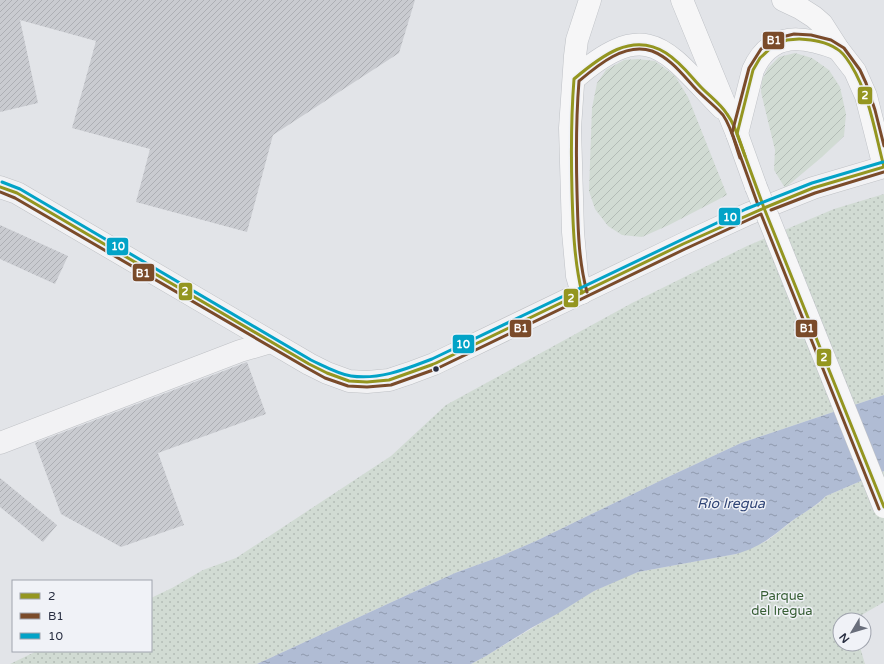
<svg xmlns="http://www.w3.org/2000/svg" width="884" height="664" font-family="'Varela Round',sans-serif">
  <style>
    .grass { fill: url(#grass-dots) }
    .garden { fill: url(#garden-furrows) }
    .water { fill: url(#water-ripples) }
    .building { fill: url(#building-hatch) }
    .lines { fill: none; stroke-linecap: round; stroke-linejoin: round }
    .minor-casing { stroke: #bfc1c5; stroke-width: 23 }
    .major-casing { stroke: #bec1c6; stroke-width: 23 }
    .minor { stroke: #f2f2f4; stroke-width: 22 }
    .major { stroke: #f6f6f7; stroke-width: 22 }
    .major-bridge-casing { stroke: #bec1c6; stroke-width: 23; stroke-linecap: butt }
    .major-bridge { stroke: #f6f6f7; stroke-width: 22 }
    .bus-1-casing { stroke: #f0f2f7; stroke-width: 6 }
    .bus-2-casing { stroke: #f0f2f7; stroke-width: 6 }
    .bus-3-casing { stroke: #f0f2f7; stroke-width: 6 }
    .bus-1 { stroke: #949620; stroke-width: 3 }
    .bus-2 { stroke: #7a4b2a; stroke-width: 3 }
    .bus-3 { stroke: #02a3c7; stroke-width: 3 }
    .bus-dot { fill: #282e41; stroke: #f0f2f7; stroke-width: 1.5 }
    .labels { text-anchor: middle; stroke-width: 3; stroke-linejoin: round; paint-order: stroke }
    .park-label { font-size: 13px; fill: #375e35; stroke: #f0f2f7 }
    .water-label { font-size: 14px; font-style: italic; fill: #314677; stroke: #f0f2f7 }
    .line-badge { stroke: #f0f2f7; stroke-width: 1.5 }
    .badge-label { font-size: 11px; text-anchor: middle; font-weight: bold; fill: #fff }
  </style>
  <defs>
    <pattern id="grass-dots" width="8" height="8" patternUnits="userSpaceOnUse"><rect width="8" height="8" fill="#d1dbd3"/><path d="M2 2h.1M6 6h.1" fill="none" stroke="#b3bcb6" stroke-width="1.8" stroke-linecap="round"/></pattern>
    <pattern id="garden-furrows" width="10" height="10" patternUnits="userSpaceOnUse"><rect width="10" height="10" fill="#d1dbd3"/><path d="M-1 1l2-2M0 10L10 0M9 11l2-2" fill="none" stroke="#b3bcb6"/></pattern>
    <pattern id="water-ripples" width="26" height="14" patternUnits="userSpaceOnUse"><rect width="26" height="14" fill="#b0bcd4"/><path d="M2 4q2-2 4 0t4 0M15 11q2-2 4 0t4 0" fill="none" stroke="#8f99ae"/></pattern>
    <pattern id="building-hatch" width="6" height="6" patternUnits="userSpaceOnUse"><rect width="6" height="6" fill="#c9cbd0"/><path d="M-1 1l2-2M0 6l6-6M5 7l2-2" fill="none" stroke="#adafb4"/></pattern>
  </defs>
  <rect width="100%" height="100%" fill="#e2e4e8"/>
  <g class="grass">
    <path d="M884,194v201l-143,48 -73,34 -132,64 -37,16 -44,16 -198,91h-247l27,-13h114v-53l21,-10 31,-18 33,-12 155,-102 55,-51 186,-102 115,-57 87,-37z"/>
    <path d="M884,471v131l-31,18h-13v24h19l6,20h-394l15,-8 108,-65 35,-16 9,-3 98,-18 31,-13 29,-23 23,-15 7,-7z"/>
  </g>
  <g class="garden">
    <path d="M795,53l17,5 17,12 11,17 6,27 -2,22 -22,21 -37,31 -11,-18 1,-20 -14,-58 1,-12 6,-12 11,-11z"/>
    <path d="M638,59l17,2 20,15 13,21 39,98 -58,30 -27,12 -20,-2 -14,-9 -13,-17 -6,-18 3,-83 5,-25 9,-13 18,-10z"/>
  </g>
  <path class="water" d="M884,395v76l-58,25c-9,9 -19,15 -30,22 -22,16 -32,28 -60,36l-98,18 -44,19 -37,23 -26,14 -45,28 -15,8h-214l198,-91 44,-16 37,-16 132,-64 73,-34z"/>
  <g class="building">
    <path d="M0,0h415l-16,53 -126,82 -26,97 -111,-30 14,-53 -78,-21 24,-87 -76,-21 18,83 -38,9z"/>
    <path d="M0,225l68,31 -13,28 -55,-25z"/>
    <path d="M247,362l19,52 -108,39 26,72 -63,22 -60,-33 -26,-71z"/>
    <path d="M0,478l57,47 -14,17 -43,-35z"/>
  </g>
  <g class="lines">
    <defs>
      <g id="minor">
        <path d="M0,187l17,6 292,171 18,9 22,8 18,1 22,-2 21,-7 24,-9 249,-120 65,-30 65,-26 71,-21"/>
        <path d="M0,443l240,-92 31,-9"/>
      </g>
      <g id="major">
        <path d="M682,0l55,134 19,53"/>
        <path d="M783,0l17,8 14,9 8,7 16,25 17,22 11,25 18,71"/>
        <path d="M574,79c75,-65 92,-28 148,29"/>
        <path d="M737,134l16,-64c18,-40 51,-34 85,-21"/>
        <path d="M582,293l-5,-17 -4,-44 -3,-104 5,-72 2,-16 13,-40"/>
      </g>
    </defs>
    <use href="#minor" class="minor-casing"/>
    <use href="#major" class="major-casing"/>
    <use href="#minor" class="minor"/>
    <use href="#major" class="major"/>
    <defs>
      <path id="major-bridge" d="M756,187l128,320"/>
    </defs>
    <use href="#major-bridge" class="major-bridge-casing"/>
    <use href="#major-bridge" class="major-bridge"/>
    <defs>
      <g id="bus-1">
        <path d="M799,39c13,1 27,2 38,10 6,3 10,10 14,16 19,31 24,68 33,102l-71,21 -49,20 -27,-74 16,-64 7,-12 14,-13 13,-5z"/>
        <path d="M0,187l17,6 292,171 18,9 22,8 18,1 22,-2 45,-16 249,-120 81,-36"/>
        <path d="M764,208l120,299"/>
        <path d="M582,293c-8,-33 -9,-67 -10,-101 -1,-37 -1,-75 2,-113 26,-22 58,-48 92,-26 14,9 23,21 33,32 9,10 21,18 28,29 9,12 13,28 18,42"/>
      </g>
      <g id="bus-2">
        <path d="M0,192l15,6 292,170 18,10 23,8 19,1 24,-2 45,-16 249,-120 76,-35 118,295"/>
        <path d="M758,205l-26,-72 17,-65 12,-19 11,-8 6,-3 16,-4 17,1 20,5 13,8 16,22 6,13 9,27 9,36"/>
        <path d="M771,210l44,-17 69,-21"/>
        <path d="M587,292c-9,-33 -9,-67 -10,-100 -1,-37 -1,-74 2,-111 19,-16 46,-39 73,-30 18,7 30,23 42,36 9,10 20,18 29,28 9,13 12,29 17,43"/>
      </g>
      <path id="bus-3" d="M2,182l18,7 291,171c13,6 27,14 40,16 29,4 55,-7 81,-17l314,-150 66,-26 71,-21"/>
    </defs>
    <use href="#bus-1" class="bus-1-casing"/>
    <use href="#bus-2" class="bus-2-casing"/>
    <use href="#bus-3" class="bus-3-casing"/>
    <use href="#bus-1" class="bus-1"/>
    <use href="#bus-2" class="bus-2"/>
    <use href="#bus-3" class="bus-3"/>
  </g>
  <circle class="bus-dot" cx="436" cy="369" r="3.5"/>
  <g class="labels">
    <g class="park-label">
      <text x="782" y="600">Parque<tspan x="782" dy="15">del Iregua</tspan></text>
    </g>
    <g class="water-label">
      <text x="731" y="508">Río Iregua</text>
    </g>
  </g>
  <g class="line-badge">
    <rect x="762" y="31" width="23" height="19" rx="4" fill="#7a4b2a"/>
    <rect x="857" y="86" width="16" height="19" rx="4" fill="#949620"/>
    <rect x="718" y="207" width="23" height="19" rx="4" fill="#02a3c7"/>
    <rect x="106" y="237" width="23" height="19" rx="4" fill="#02a3c7"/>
    <rect x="132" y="263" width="23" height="19" rx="4" fill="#7a4b2a"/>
    <rect x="178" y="282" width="15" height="19" rx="4" fill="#949620"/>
    <rect x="563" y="288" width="16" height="20" rx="4" fill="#949620"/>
    <rect x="509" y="319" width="23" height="19" rx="4" fill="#7a4b2a"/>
    <rect x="795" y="319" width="23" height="19" rx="4" fill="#7a4b2a"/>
    <rect x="452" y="334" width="23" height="20" rx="4" fill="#02a3c7"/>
    <rect x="816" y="348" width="16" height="19" rx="4" fill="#949620"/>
  </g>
  <g class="badge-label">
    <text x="774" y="44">B1</text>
    <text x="865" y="99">2</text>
    <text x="730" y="221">10</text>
    <text x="118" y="250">10</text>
    <text x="143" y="277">B1</text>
    <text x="185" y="295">2</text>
    <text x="571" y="302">2</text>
    <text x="521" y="332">B1</text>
    <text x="807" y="332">B1</text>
    <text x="463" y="348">10</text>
    <text x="824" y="361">2</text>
  </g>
  <rect x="12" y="580" width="140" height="72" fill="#f0f2f7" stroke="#a0a4ae"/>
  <rect x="20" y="593" width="20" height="6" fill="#949620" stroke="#a0a4ae"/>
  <text x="48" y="600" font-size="12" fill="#282e41">2</text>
  <rect x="20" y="613" width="20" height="6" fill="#7a4b2a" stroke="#a0a4ae"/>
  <text x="48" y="620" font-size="12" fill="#282e41">B1</text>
  <rect x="20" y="633" width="20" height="6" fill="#02a3c7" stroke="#a0a4ae"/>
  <text x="48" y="640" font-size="12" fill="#282e41">10</text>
  <g transform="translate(852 632) rotate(232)"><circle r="19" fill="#f0f2f7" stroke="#a0a4ae"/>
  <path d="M0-3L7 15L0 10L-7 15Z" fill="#696e7b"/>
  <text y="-6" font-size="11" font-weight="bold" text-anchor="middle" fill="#282e41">N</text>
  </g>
</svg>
